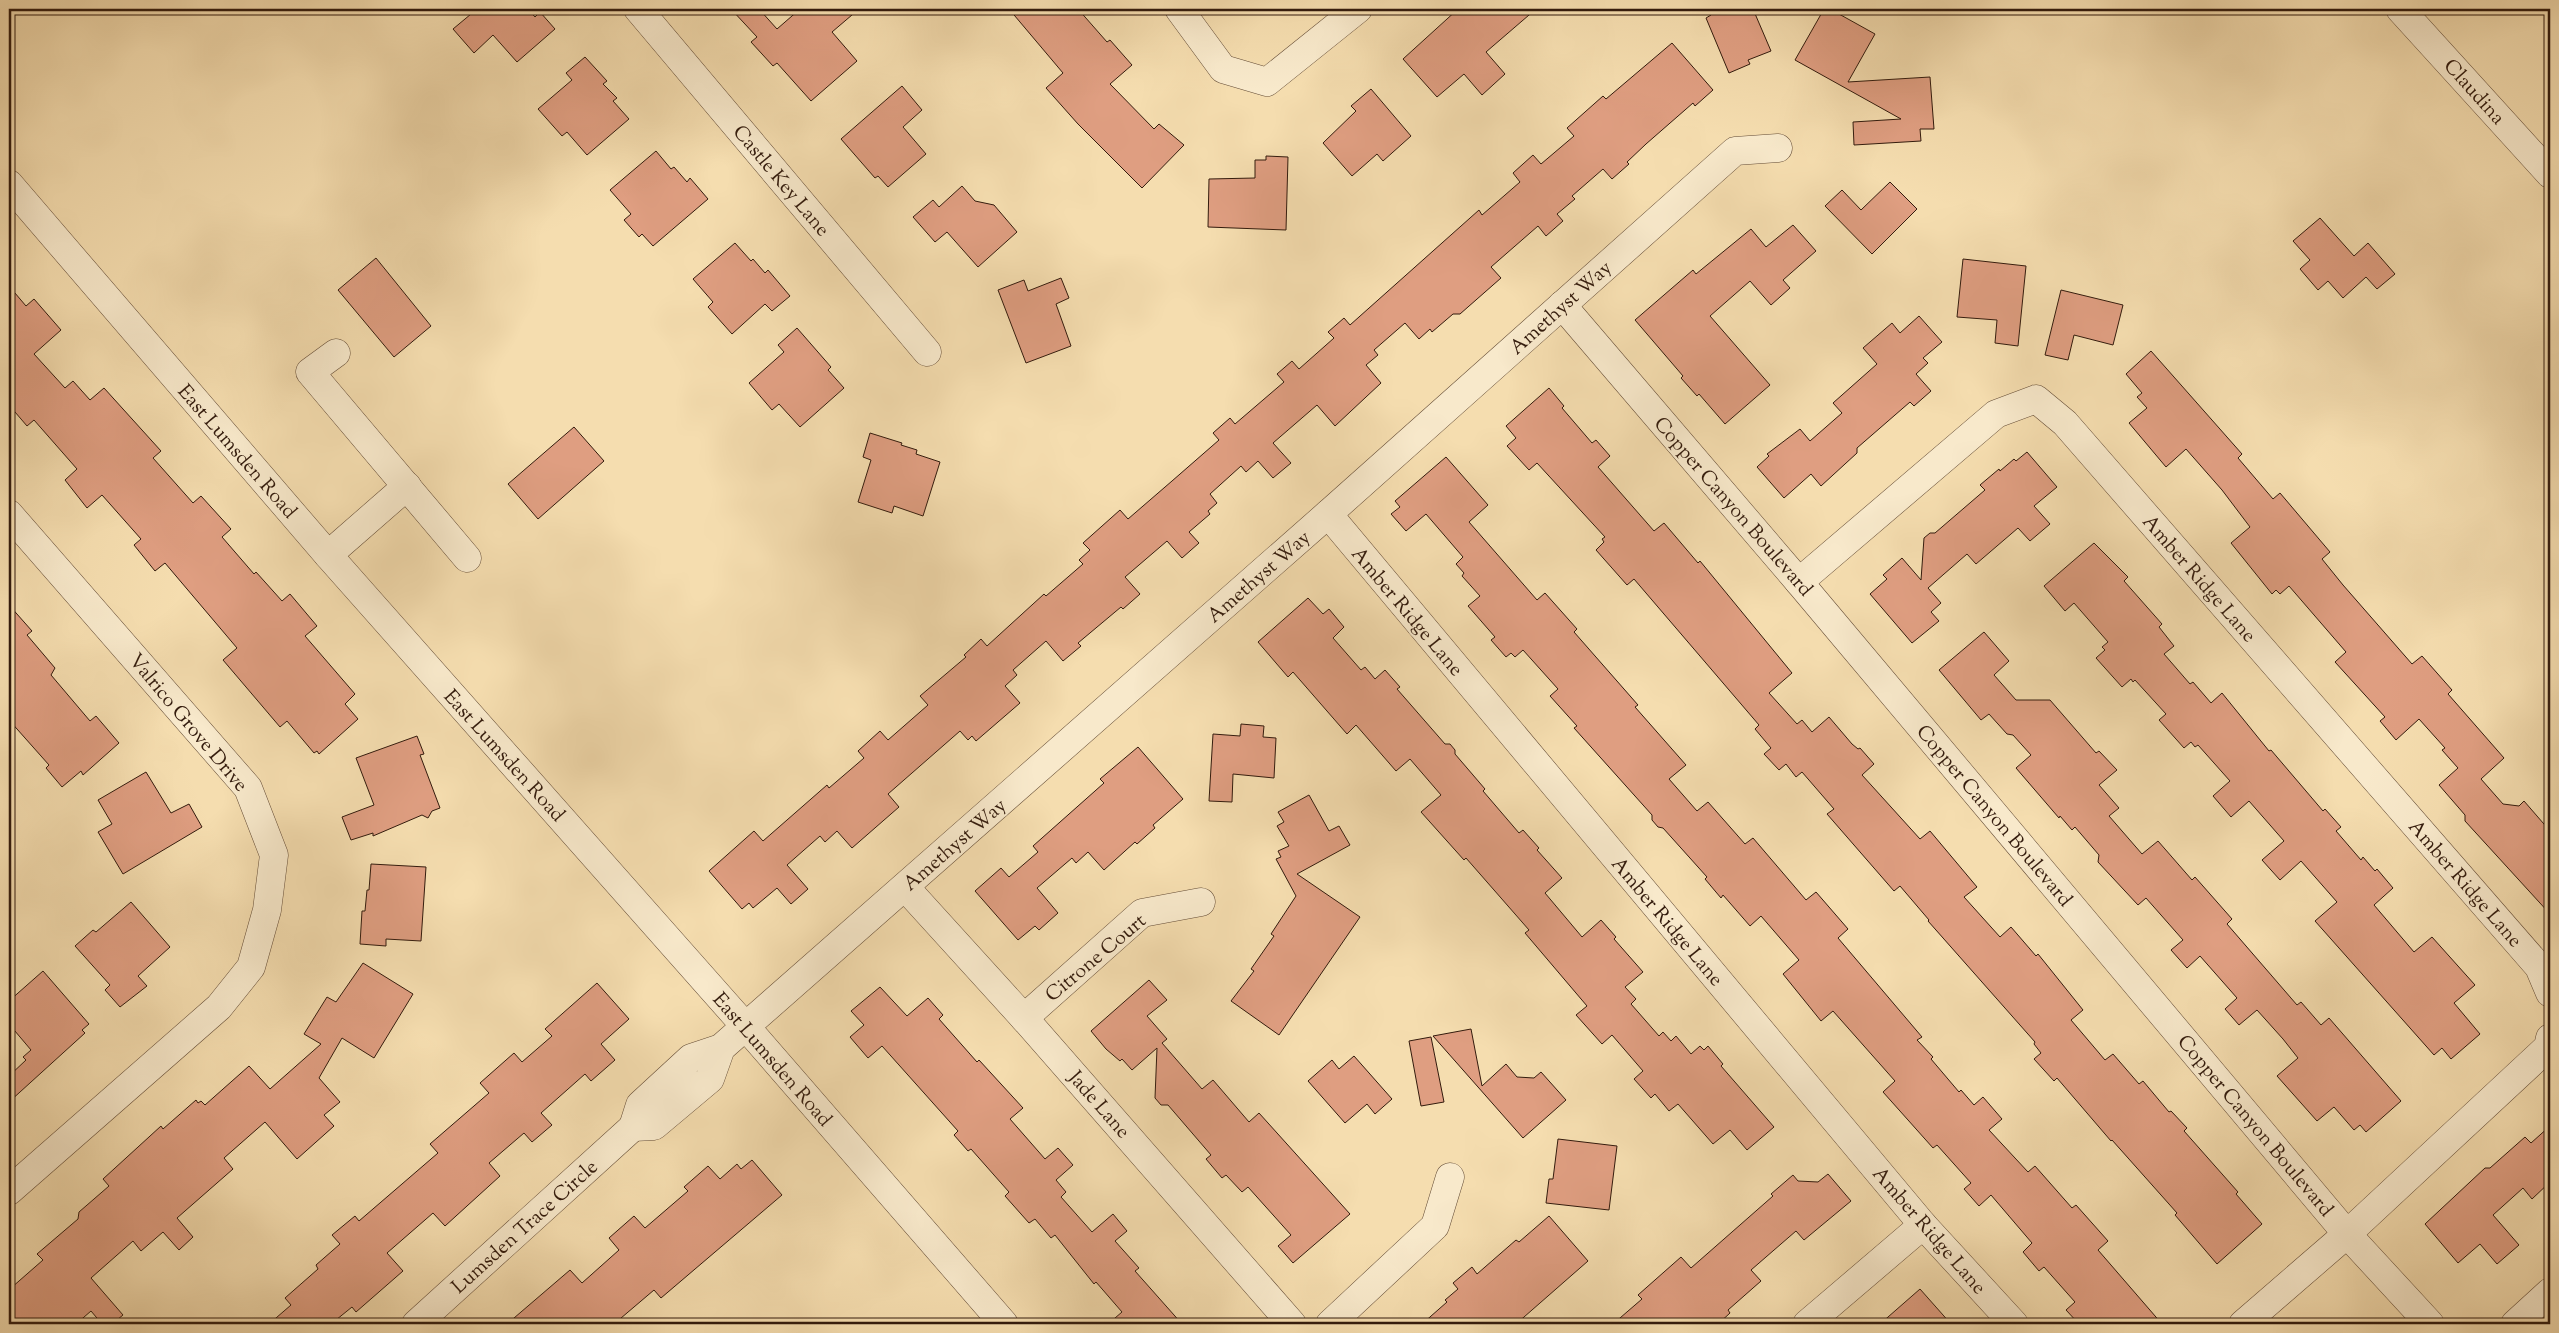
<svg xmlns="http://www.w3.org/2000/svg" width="2559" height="1333" font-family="'Sorts Mill Goudy',serif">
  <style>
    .building { fill: #df9e81; stroke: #331b0d }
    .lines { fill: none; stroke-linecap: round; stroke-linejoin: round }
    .minor-casing { stroke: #644c36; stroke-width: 29 }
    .minor { stroke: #f8e9cb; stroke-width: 28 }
    .labels { text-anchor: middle; stroke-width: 4; stroke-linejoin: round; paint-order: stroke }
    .street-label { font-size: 20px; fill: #331b0d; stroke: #f8e9cb }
  </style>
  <rect width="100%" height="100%" fill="#f5ddaf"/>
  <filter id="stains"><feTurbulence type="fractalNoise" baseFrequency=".004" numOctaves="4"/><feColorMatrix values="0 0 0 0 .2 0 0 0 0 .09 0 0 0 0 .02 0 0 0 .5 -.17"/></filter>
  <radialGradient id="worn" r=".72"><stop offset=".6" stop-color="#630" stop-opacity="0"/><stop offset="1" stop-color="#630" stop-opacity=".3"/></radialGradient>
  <g class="building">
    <path d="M477,9h51l7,8 5,-5 15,17 -38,33 -24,-27 -19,18 -21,-24z"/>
    <path d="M731,9h28l18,20 23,-20h59l-27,23 25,29 -46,40 -34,-38 -4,3 -22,-24 6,-5z"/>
    <path d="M1009,9h69l29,33 3,-2 22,25 -22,19 44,45 5,-5 25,21 -42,43 -64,-64 -32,-36 17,-15z"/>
    <path d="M1458,9h78l-50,43 19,22 -23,21 -18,-21 -27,23 -34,-38z"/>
    <path d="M1708,9h45l18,42 -23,9 2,4 -21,9 -23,-55 5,-3z"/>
    <path d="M1824,9h6l45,25 -27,48 82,-5 4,52h-14l1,12 -67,4 -1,-23 48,-3 -106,-59z"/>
    <path d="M1672,43l41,47 -18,16 -2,-3 -47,41 -19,18 2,2 -17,15 -9,-10 -31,27 3,3 -18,15 6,7 -17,15 -8,-10 -47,41 10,11 -41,36h-7l-21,18 -2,-3 -11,10 -14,-16 -31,27 4,5 -12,10 15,18 -46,43 -18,-21 -44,38 18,20 -18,15 -15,-17 -12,11 -5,-6 -31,28 7,9 -9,8 2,3 -21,18 10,11 -17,15 -15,-17 -42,36 15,17 -17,15 -2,-2 -43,36 3,3 -18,15 -17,-20 -33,29 4,5 -12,11 15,17 -44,38 -4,-5 -4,4 -8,-9 -72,63 11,13 -47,41 -15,-17 -12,11 -5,-6 -33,29 21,24 -17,15 -14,-16 -24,20 -4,-5 -7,6 -33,-38 45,-40 9,10 64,-56 2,3 35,-30 -6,-7 22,-20 8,9 40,-35 -8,-9 46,-39 -2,-2 17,-16 6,7 57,-52 2,2 37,-32 -4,-4 11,-10 -7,-7 37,-33 8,9 44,-38 47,-41 -6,-7 17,-15 5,6 49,-42 -7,-8 15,-13 7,8 35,-31 -6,-6 16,-14 6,7 129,-115 3,5 38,-33 -7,-9 20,-18 8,9 33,-28 -7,-8 36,-32 3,3z"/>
    <path d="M585,57l22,24 -4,3 14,14 -4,3 16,18 -42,36 -20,-23 -5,4 -24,-27 34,-29 -6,-7z"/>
    <path d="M902,86l20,24 -19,17 23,27 -38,33 -10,-11 -3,2 -34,-39z"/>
    <path d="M1371,89l40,47 -28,25 -6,-7 -25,22 -29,-33 33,-32 -5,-5z"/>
    <path d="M656,151l15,18 3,-2 13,15 3,-4 18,21 -55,47 -11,-12 -3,3 -15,-17 7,-6 -21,-24z"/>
    <path d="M1266,156l22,1 -2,73 -78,-3 1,-48 46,-1v-18h11z"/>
    <path d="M1890,182l27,27 -45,45 -47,-48 17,-16 19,20z"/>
    <path d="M962,186l13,15 19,4 23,27 -39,35 -31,-35 -12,10 -22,-25 20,-17 6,7z"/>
    <path d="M2320,218l34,38 14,-13 27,31 -18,15 -11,-12 -23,21 -15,-17 -10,9 -18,-21 10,-9 -17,-19z"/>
    <path d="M1793,225l23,26 -33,29 7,8 -19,17 -21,-24 -40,35 60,69 -45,39 -26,-30 -2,2 -16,-18 2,-2 -48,-56 58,-50 3,4 55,-45 15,18z"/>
    <path d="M735,243l16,18 2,-2 12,14 3,-3 22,26 -18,15 -7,-7 -33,30 -24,-27 5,-5 -20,-23z"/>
    <path d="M376,258l55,68 -37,31 -56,-67z"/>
    <path d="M1963,259l63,7 -8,80 -23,-3 2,-23 -40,-3z"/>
    <path d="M1061,278l8,20 -13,6 15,42 -45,17 -28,-73 26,-10 4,11z"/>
    <path d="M9,286l17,20 8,-7 27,31 -27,24 31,34 8,-7 17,19 14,-12 57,63 -8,7 40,45 8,-7 30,33 -9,8 32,37 2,-2 26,29 8,-7 27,32 -12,10 50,58 -10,10 13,15 -39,35 -2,-3 -3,2 -27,-32 -7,6 -57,-67 14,-12 -72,-85 -10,8 -21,-26 7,-6 -39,-44 -15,13 -22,-28 12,-11 -43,-49 -7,6 -18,-21z"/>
    <path d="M2061,290l62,15 -10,40 -39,-10 -6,25 -23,-5z"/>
    <path d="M1919,316l23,26 -19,16 5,5 -12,11 15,17 -17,15 -4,-4 -53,46v5l-36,33 -10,-12 -27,24 -27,-31 12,-11 -2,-2 33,-25 10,12 32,-28 -9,-10 44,-39 -14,-16 29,-25 8,10z"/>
    <path d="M797,328l34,39 -3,3 16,18 -44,39 -21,-23 -7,6 -23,-27 35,-31 -6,-7z"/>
    <path d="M2151,351l91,103 -4,4 35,41 7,-6 50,59 -8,7 21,26 69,79 10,-8 30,34 -4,4 56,64 -23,21 22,25 16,2 5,-5 26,30v83l-85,-93v-6l-26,-30 19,-17 -16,-18 3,-2 -26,-29 -23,21 -16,-19 5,-4 -50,-55 11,-10 -57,-66 -9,8 -4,-4 -4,4 -41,-51 19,-16 -28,-37 -36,-41 -20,18 -37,-44 18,-15 -10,-11 5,-4 -16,-19z"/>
    <path d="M1549,388l15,18 -2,2 30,35 4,-3 14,16 -12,11 56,64 10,-8 34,40 2,-2 92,112 -23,20 28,31 5,-4 10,12 17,-15 23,27 6,5 2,-1 14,16 -12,11 58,64 10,-8 47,56 -13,10 36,40 11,-10 25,29 2,-2 45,56 -12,10 34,40 8,-6 26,30 4,-3 26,31 2,-1 16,17 -3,3 54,61 -2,2 26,30 -45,40 -42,-49 2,-2 -65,-73 -1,1 -54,-63 -3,3 -20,-22 7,-6 -7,-9 1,-2 -107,-121 1,-1 -29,-34 -6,5 -67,-77 7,-5 -32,-37 -6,5 -10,-13 -7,6 -15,-16 7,-6 -16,-19 4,-4 -125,-146 -7,6 -31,-35 8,-8 -2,-3 3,-2 -68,-74 -8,7 -22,-24 9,-8 -10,-12z"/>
    <path d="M574,427l30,34 -66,58 -30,-35z"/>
    <path d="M870,433l32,10 -1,2 16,5 -1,4 24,8 -17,54 -29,-10 -2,7 -34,-11 13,-42 -8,-3z"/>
    <path d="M2027,452l30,35 -23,19 16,18 -20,17 -12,-13 -42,36 -9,-10 -39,34 13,15 -10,9 8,9 -27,22 -42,-49 17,-15 -4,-4 19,-17 19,22 3,-42 6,-5h5l50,-43 -5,-5 19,-16 1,2 14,-12 2,2z"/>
    <path d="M1446,457l42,48 -19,17 68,78 8,-7 32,36 -3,3 64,73 -3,2 51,58 -17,14 28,32 11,-9 37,42 8,-6 53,62 10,-8 32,37 -10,9 84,99 -5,3 16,17 -2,2 28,33 2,-2 13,15 9,-8 19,22 -13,11 39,42 7,-6 37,42 4,-3 32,36 -10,9 64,74h-83l-13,-14 9,-8 -31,-35 -5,4 -16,-19 9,-9 -41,-48 -12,11 -15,-17 7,-6 -34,-38 -4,3 -50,-56 12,-11 -62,-70 -12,10 -38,-47 16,-14 -38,-44 -11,10 -27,-31 -2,3 -16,-19 2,-2 -44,-49 -5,-1 -6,-7v-5l-78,-87 3,-2 -27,-30 8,-7 -35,-39 -8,7 -4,-4 -5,4 -15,-17 4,-3 -27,-31 12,-10 -18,-20 2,-3 -8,-9 7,-7 -37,-43 -20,17 -15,-17 9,-7 -5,-6z"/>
    <path d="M2094,543l34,34 -4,4 38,43 -3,3 15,19 -10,8 26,30 3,-2 18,21 11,-10 47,58 2,-1 52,61 2,-2 16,18 -5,4 25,29 2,-3 12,14 2,-2 16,19 -19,17 40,47 18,-15 43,48 -21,18 26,31 -29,25 -9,-11 -8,7 -119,-134 22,-19 -36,-41 -21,19 -18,-20 22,-19 -35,-40 -18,16 -18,-21 17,-15 -32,-36 -3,2 -4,-5 -7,6 -25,-28 7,-6 -31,-34 -2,2 -2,-3 -9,8 -26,-29 9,-8 -3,-3 6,-5 -34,-39 -9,8 -21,-25z"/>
    <path d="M1308,598l15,16 6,-5 15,18 -11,11 28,32 4,-3 10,12 10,-9 15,17 -3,2 48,55h5l5,6v4l30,35 -2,2 36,42 4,-3 16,18 -2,2 25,28 -17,15 37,44 19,-17 15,17 -2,2 29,33 -18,15 11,12 -5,5 28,32 4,-4 8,9 5,-5 15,18 9,-8 4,4 4,-4 15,18 -2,2 53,61 -27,23 -17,-20 -17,14 -35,-40 -9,7 -14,-17 -4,4 -17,-19 9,-8 -31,-36 -10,9 -26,-29 11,-9 -62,-73 4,-3 -63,-72 -2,2 -43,-48 20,-17 -31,-36 -14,12 -40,-46 -9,9 -54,-62 -5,5 -30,-35z"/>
    <path d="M9,605l23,26 -5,4 28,33 -4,7 39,46 6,-5 23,27 -36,32 -2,-4 -19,16 -16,-19 3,-3 -40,-45z"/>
    <path d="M1984,632l25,29 -15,14 22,25h34l46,53 3,-2 18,19 -18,15 20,23 -10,8 33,38 16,-13 34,39 3,-3 37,42 -5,5 70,81 4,-3 20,23 8,-7 72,83 -35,31 -6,-7 -6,5 -20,-23 -17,14 -40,-45 21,-18 -15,-19 -26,-29 -18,15 -14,-16 12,-11 -37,-42 -13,12 -16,-18 12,-10 -37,-42 -8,7 -40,-43 1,-7 -24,-28 -3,3 -12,-14 -1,2 -43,-50 15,-13 -18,-20 -6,-1 -18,-20 -8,6 -42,-50z"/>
    <path d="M1241,724l23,2 -1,11 13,1 -2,40 -41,-4 -1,28 -23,-1 4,-67 27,2z"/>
    <path d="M417,736l7,18 -4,1 20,53 -8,3 -4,7 -6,-3 -49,21v-3l-22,7 -9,-23 32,-12 -18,-47z"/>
    <path d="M1138,747l45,52 -30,26 2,3 -18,16 -2,-2 -31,28 -16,-18 -12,11 -4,-5 -35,30 21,25 -19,17 -4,-4 -17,14 -43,-49 26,-23 8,9 29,-25 -5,-6 71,-63 -4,-4z"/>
    <path d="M146,772l25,41 18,-9 13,23 -79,47 -25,-42 14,-8 -14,-24z"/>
    <path d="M1309,795l20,36 10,-5 11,19 -53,29 63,43 -81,118 -48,-34 23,-30 -3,-2 23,-33 -3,-2 25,-38 -20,-37 5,-2 -3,-6 11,-5 -12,-20 7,-4 -6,-10z"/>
    <path d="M371,864l55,3 -5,74 -35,-2v7l-26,-2 2,-33h3l2,-21h2z"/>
    <path d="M131,902l39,45 -32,29 9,10 -27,21 -15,-17 5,-5 -35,-39 18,-16 3,2z"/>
    <path d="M363,963l50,31 -39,64 -32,-20 -23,40 21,24 -16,13 10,11 -37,33 -32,-37 -41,36 9,11 -56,49 16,19 -14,13 -16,-18 -22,19 -8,-10 -42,37 32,37 -11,9h-10l-11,-13 -15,13h-67v-30l4,-3 -2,-3 32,-28 -6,-6 41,-35 1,-7 30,-26 -6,-7 58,-53 2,3 33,-29 2,3 3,-2 4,4 44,-39 21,23 51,-45 -17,-10 23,-37 9,5z"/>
    <path d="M43,971l46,53 -7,6 3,3 -76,69v-26l17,-16 -3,-3 8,-7 -22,-26v-23z"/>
    <path d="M1149,980l18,20 -20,16 20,23 -5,4 40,46 11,-9 36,42 10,-9 91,101 -57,49 -15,-17 13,-11 -43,-48 -6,5 -16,-17 -4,3 -16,-19 5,-4 -43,-50h-7l-6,-7 2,-50 -25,22 -10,-11 -2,2 -14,-12 -15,-18z"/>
    <path d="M597,983l32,36 -28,25 14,16 -24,21 -6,-7 -44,39 11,12 -20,17 -8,-9 -35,30 11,13 -55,50 -12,-13 -46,40 16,18 -47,41 -4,-5 -21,17h-62l22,-19 -6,-7 33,-29 -2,-4 24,-21 -8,-9 23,-19 4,5 79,-68 -8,-9 59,-51 -9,-10 34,-30 8,9 30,-26 -7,-7z"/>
    <path d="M880,987l27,29 21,-18 15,17 -4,4 38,43 2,-2 44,48 -13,11 35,40 13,-11 15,17 -17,15 10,12 -5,5 31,35 21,-18 14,17 -12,10 24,27 -4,3 47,53h-74l14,-12 -26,-30 -2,2 -39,-49 -4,3 -16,-19 -6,4 -24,-27 4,-4 -38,-43 -3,2 -14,-16 4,-4 -76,-85 -14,12 -18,-21 14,-12 -13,-14z"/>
    <path d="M1471,1029l11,57 24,-22 11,13 17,1 7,-6 25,28 -43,38 -90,-102z"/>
    <path d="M1431,1037l13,65 -23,4 -12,-65z"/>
    <path d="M1354,1056l38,43 -17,15 -8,-10 -22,19 -37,-42 24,-21 7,9z"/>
    <path d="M2550,1126v56l-18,17 -9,-11 -30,27 26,30 -22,19 -17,-20 -22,19 -33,-39 60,-56h5l35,-31 6,6z"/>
    <path d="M1558,1139l59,7 -8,64 -63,-7 3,-24h4z"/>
    <path d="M752,1160l30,35 -121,103 -7,-8 -40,34h-107l63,-54 12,13 37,-33 -10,-12 25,-22 11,12 43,-37 -4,-4 24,-21 12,13 17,-15 4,5z"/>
    <path d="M1828,1174l23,27 -47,39 -8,-9 -45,39 10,11 -33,29 2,3 -12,11h-105l29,-25 -4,-4 43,-38 10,11 82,-72 -2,-2 22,-19 5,6 20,1z"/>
    <path d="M1549,1216l39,45 -72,63h-94l25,-22 -2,-2 13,-11 -5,-6 19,-16 5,7 39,-34 3,2z"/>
    <path d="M1920,1289l31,35h-71z"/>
  </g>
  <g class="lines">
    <defs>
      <g id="minor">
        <path d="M638,9l289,343"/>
        <path d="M1179,9l44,60 44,13 91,-73"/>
        <path d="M2400,9l150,165"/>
        <path d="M9,184l319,371 418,472 258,297"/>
        <path d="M1562,305l237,277 548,652 83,90"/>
        <path d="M336,353l-26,19 157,186"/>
        <path d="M9,514l239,274 26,67 -7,55 -16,57 -32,40 -210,184"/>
        <path d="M1328,514l595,711 91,99"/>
        <path d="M328,555l79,-69"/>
        <path d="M1799,582l197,-168 40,-15 29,24 474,544 11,26"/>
        <path d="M905,887l119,131 268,306"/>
        <path d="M1024,1018l118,-105 59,-11"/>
        <path d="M721,1048l-11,31 -56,47 -21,1 7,-22 51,-47 30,-10 607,-534 407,-363 43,-3"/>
        <path d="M416,1324l217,-197"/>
        <path d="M1330,1324l105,-98 15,-49"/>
        <path d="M1807,1324l116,-99"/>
        <path d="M2243,1324l104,-90 201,-187 2,-9"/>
        <path d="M2515,1324l35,-32"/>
      </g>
    </defs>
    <use href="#minor" class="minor-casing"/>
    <use href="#minor" class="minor"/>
  </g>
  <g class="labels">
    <g class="street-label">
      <text transform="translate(2475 91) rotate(48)" y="7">Claudina</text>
      <text transform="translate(782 180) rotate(50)" y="7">Castle Key Lane</text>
      <text transform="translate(1560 307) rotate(-42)" y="7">Amethyst Way</text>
      <text transform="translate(238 451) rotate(49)" y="7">East Lumsden Road</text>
      <text transform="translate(1734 506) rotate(49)" y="7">Copper Canyon Boulevard</text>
      <text transform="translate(1258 576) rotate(-41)" y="7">Amethyst Way</text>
      <text transform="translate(2200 578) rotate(49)" y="7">Amber Ridge Lane</text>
      <text transform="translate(1408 611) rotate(50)" y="7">Amber Ridge Lane</text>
      <text transform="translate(189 722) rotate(50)" y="7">Valrico Grove Drive</text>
      <text transform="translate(505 755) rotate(48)" y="7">East Lumsden Road</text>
      <text transform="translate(1995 815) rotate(50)" y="7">Copper Canyon Boulevard</text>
      <text transform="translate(954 844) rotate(-41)" y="7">Amethyst Way</text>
      <text transform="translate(2466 883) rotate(49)" y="7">Amber Ridge Lane</text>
      <text transform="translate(1668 921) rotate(50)" y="7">Amber Ridge Lane</text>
      <text transform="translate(1095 957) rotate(-40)" y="7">Citrone Court</text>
      <text transform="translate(773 1059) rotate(49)" y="7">East Lumsden Road</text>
      <text transform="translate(1100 1104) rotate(49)" y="7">Jade Lane</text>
      <text transform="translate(2256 1125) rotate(50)" y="7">Copper Canyon Boulevard</text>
      <text transform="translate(524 1226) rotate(-42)" y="7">Lumsden Trace Circle</text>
      <text transform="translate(1930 1230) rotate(49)" y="7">Amber Ridge Lane</text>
    </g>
  </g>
  <rect width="2559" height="1333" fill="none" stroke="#f5ddaf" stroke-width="30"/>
  <rect x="10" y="10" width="2539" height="1313" fill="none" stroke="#331b0d" stroke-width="2.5"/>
  <rect x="15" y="15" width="2529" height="1303" fill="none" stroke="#331b0d"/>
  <rect width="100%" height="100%" filter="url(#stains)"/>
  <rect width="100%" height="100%" fill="url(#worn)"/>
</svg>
